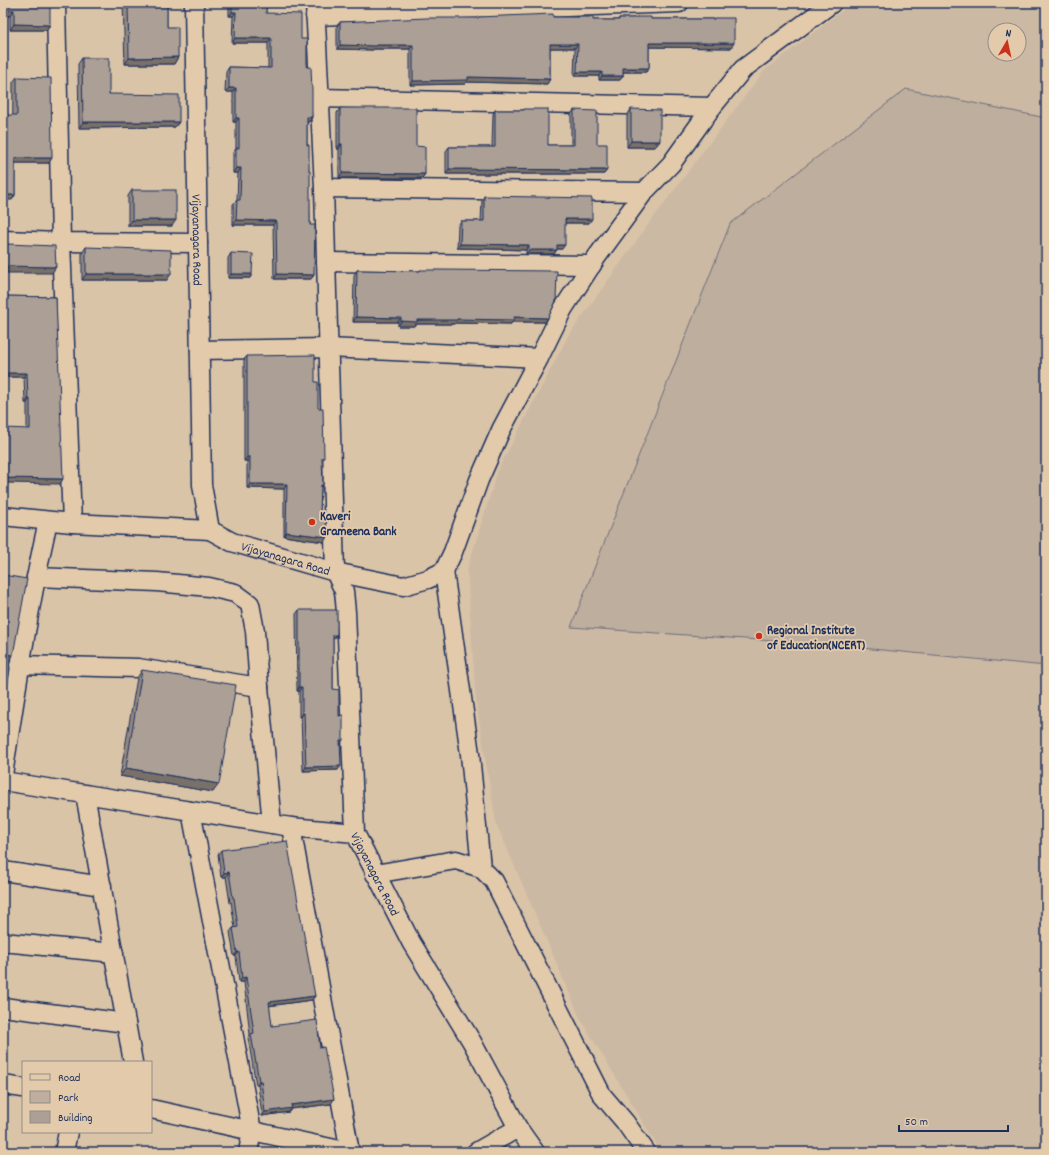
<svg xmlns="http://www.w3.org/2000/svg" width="1049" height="1155" font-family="Dekko,sans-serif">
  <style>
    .built { fill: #ccb9a3; fill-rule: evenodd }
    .green { fill: #beae9d; stroke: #6c6e7e }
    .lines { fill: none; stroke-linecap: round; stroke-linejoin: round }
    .minor-casing { stroke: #1b2f5e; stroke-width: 21 }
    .minor { stroke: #e2caab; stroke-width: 18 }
    .wall { fill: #938981; stroke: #1b2f5e }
    .shaded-wall { fill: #786f69; stroke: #1b2f5e }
    .building { fill: #ab9f96; stroke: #1b2f5e }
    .poi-dot { fill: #c8321e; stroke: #e2caab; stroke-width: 1.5 }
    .labels { text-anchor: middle; stroke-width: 3.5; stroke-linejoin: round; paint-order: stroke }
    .street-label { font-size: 13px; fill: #1b2f5e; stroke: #e2caab }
    .poi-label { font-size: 13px; font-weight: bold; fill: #1b2f5e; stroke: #e2caab; text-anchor: start }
  </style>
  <rect width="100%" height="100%" fill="#dac4a8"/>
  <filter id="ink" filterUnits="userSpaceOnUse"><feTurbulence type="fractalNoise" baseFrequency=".025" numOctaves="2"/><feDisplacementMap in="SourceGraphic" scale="8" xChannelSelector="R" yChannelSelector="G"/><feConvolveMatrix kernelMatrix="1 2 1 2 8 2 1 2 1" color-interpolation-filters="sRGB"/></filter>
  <g filter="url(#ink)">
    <path class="built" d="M852,3h194v1149h-385l-81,-134 -84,-195 -20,-121 -9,-132 31,-100 70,-134 82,-114 114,-151zM995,30h24v24h-24z"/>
    <path class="green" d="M906,89l140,29v548l-215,-21 -260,-18 159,-403z"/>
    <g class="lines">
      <defs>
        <g id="minor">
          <path d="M56,3l5,239 11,281"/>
          <path id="s1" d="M194,3l8,482 8,45 22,12 103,30 9,19 2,21 9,221 56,109 61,100 46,86 17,24"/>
          <path d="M315,3l9,185 11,384 68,14 25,-7 16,-8 9,-19 26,-72 22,-50 38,-72 24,-49 33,-51 48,-66 27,-28 41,-57 31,-38 89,-66"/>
          <path d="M315,16l364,-13"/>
          <path d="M319,98l393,9"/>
          <path d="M324,188l320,4"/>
          <path d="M3,240l58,2 137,1"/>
          <path d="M326,262l266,3"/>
          <path d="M200,350l128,-2 211,10"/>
          <path d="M3,516l69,7 138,7"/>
          <path d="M444,571l26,183 11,114"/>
          <path d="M36,577l121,5 52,5 26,6 15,11 5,27 4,56 13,137"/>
          <path d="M19,665l119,3 121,19"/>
          <path d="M3,775c13,-85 26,-170 45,-254"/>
          <path d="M3,781l288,46 64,6"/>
          <path d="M85,794l48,268"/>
          <path d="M191,811l61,320 -4,21"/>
          <path d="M291,827l59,325"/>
          <path d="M3,871l99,15"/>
          <path d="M375,874l81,-14 25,8 13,13 108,214 23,27 21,30"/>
          <path d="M3,942l111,11"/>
          <path d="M3,1007l123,16"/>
          <path d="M3,1085l20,3"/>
          <path d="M151,1109l198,43"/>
          <path d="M64,1152l4,-20"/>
          <path d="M476,1152l42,-24"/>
        </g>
      </defs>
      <use href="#minor" class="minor-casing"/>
      <use href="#minor" class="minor"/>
    </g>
    <g class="wall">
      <path d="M3,3l47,22 -4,5h-36v-14h-7z"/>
      <path d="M123,3h44v24l11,30 -4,7h-49z"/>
      <path d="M229,3h37v10l35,26 6,28 5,50 -3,5h-2v23l2,26 1,54 4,50 -3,4h-37l-1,-54h-40v-21l4,-4 1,-27h-5v-21l3,-3v-27h-3v-30h-8l1,-20 3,-5 39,1v-25h-36l1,-27h-4z"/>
      <path d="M478,17h75l40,3h25l1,-2h16l1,-1 15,2h62l1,-1 17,30 -82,-1v21l-3,4h-23v4l-3,4h-21v-4h-25l1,-28h-25v31l-3,5 -80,-2 -2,2 -55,1v-36h-36l-1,1 -36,-1v-23l3,-4 136,-4z"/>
      <path d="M82,58l27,36 70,28 -4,5 -96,1 -1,-64z"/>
      <path d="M17,77l32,86h-34v32l-3,5 1,-118z"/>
      <path d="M340,108l76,38 9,28 -3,4h-83v-29h-2v-36z"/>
      <path d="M524,109l24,36h23v-31l3,-4 23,34 10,26 -3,4h-158v-23l3,-4h43l1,-33 2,-4h28z"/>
      <path d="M631,109l29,32 -5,6h-28v-31z"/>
      <path d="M132,190l40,36h-44v-30z"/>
      <path d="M484,196l105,27h-24l-3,26h-5l-3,5h-28v-4l-69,-2 1,-23 3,-4h20l1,-21z"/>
      <path d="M86,247l81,33h-85v-27z"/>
      <path d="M231,253l21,21 -2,4h-22v-20z"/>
      <path d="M357,270l63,1v-1l125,52h-33l-1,2 -56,-1 -1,1h-39l-1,2h-16v-4h-45l1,-47z"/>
      <path d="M3,296l53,1 4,187 -33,-55v-26h-2l-1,-26h-21z"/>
      <path d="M247,356l68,26 8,78v25l-2,2 -1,26 4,29 -40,-6v-47l-37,-1v-27h-3v-101z"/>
      <path d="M299,610l38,25 -3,4h-1v50l6,27 1,28 -2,26 -35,1 -2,-54h-2v-26h-2l-1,-77z"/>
      <path d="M142,670l71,122 -93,-16 17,-98z"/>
      <path d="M221,850l94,146 -3,4 -43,6 3,20 48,22 11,56 -40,5 -2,3 -27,4 -4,-31h-2l-8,-47 2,-3 -6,-53h-5l-3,-26h-2l-4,-24 3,-4h2l-4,-26 -1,1 -4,-26h-5l-3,-23z"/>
    </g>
    <g class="shaded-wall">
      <path d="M338,3h34l-35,2z"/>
      <path d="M3,10h11l-4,6h-7z"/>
      <path d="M232,12h4l-3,4h-4z"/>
      <path d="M14,24l36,1 -4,5h-36z"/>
      <path d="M235,38h36l-3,5h-36z"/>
      <path d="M649,43h85l-3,5 -85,-1z"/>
      <path d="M550,44h28l-3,4h-28z"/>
      <path d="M340,45h73l-3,4h-36l-1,1 -36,-1z"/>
      <path d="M178,57l-4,7h-49l4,-6z"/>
      <path d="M623,68h26l-3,4h-26z"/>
      <path d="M577,72h25l-3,4h-25z"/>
      <path d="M602,76h21l-3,4h-21z"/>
      <path d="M468,77l82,2 -3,5 -80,-2 -2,2 -55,1 3,-4z"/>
      <path d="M229,88h7l-3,4h-8z"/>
      <path d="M307,117h5l-3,5h-5z"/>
      <path d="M236,118h3l-3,4h-3z"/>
      <path d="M83,122h96l-4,5 -96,1z"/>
      <path d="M631,141h29l-5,6h-28z"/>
      <path d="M340,144h2l-3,5h-2z"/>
      <path d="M15,158h37l-3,5h-37z"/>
      <path d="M236,168h5l-3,5h-5z"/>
      <path d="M449,169l158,1 -3,4h-158z"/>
      <path d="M342,173l83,1 -3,4h-83z"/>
      <path d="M3,195h12l-3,5h-9z"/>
      <path d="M565,219h27l-3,4h-27z"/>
      <path d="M132,220h44l-4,6h-44z"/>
      <path d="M236,220l40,1 -3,4h-40z"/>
      <path d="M460,244l69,1 -3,5 -69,-2z"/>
      <path d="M557,245h8l-3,4h-7z"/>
      <path d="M529,250h28l-3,4h-28z"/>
      <path d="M3,266l53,1 -4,6h-49z"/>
      <path d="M86,274h85l-4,6h-85z"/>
      <path d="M231,274h21l-2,4h-22z"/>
      <path d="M277,274l37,1 -3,4h-37z"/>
      <path d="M356,317l45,1 -3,4h-45z"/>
      <path d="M514,317l34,1 -3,4h-33l-1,2 -56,-1 -1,1h-39l-1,2h-16l3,-5 16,-1z"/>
      <path d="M3,373h24l-3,4h-21z"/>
      <path d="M28,399h2l-3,4h-2z"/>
      <path d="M247,457h3l-3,4h-3z"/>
      <path d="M3,478l60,1 -3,5 -57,-1z"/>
      <path d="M250,484h37l-3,5 -37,-1z"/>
      <path d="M286,532l41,5 -3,5 -40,-6z"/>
      <path d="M333,635h4l-3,4h-4z"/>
      <path d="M3,654l10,1 -3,5 -7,-1z"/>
      <path d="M299,687h3l-3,4h-2z"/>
      <path d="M302,713h2l-3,4h-2z"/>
      <path d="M340,740h3l-3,4h-3z"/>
      <path d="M341,766l-3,4 -35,1 3,-4z"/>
      <path d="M126,768l93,16 -6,8 -93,-16z"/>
      <path d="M229,872l-3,5h-5l3,-4z"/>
      <path d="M237,952h2l-3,4h-2z"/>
      <path d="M246,977l-2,5h-5l3,-4z"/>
      <path d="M315,996l-3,4 -46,6 3,-4z"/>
      <path d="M259,1081h2l-3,4h-2z"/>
      <path d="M334,1099l-3,5 -40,5 -2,3 -27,4 3,-4 26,-7z"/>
    </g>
    <g class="building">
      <path d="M3,3h47v22l-36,-1v-14h-11z"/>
      <path d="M128,3h39v24h11v30l-49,1z"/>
      <path d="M232,3h34v10l35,1v25h6v28h4l1,24v26h-5v28h2v26h1v54h5l-1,50 -37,-1 -1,-53 -40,-1 1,-20h3l1,-32h-5v-20h3v-30h-3v-30h-7v-21l42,1v-30h-36l1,-26h-4z"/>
      <path d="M553,14v3h40v3h26v-2h17v-1h15v2h63v-1h20v25h-85v25h-26v8h-21v-4h-25l1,-28h-28v35l-82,-2v3l-55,1v-36h-37v1l-36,-1v-23l86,-4h52v-1z"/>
      <path d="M82,58h27v36l70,1v27h-96z"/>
      <path d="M17,77l34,1 1,80h-37v37h-12v-80h14z"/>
      <path d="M340,108h76v38l9,1v27l-83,-1v-29h-2z"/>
      <path d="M524,109h24v36h26v-35l23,1v33h10v26l-158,-1v-22h46v-37h29z"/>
      <path d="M631,109l29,1v31h-29z"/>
      <rect x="132" y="190" width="44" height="30"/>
      <path d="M484,196l108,2v21h-27v26h-8v5h-28v-5l-69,-1 1,-23h23z"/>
      <path d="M3,243l4,1 48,2 1,21 -53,-1z"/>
      <path d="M86,247l85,3v24h-85z"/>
      <path d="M231,253l22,1 -1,20h-21z"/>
      <path d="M357,270l63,1v-1h19l118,1 -1,30 -8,17 -34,-1v3l-57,-1v1h-40v2l-16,-1v-3l-45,-1z"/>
      <path d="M3,296l53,1 7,182 -60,-1v-50l27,1v-30h-2l-1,-26h-24z"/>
      <path d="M315,355v27h3v26h5l1,50h-2l1,27h-2l-1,28 6,1 1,23 -41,-5 1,-48h-37v-27h-3v-101z"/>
      <path d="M3,575l24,4 -14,76 -10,-1z"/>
      <path d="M299,610h38v25h-4v54l6,1v26l4,-1v25h-3l1,26 -35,1 -2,-54h-2v-26h-3z"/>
      <path d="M142,670l94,15 -17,99 -93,-16z"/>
      <path d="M287,841l28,155 -46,6 3,24 45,-6 3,28 4,-1 10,52 -43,6 1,3 -27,4 -4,-31h-2l-8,-47 3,-1 -8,-56 -4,1 -3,-26h-2l-4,-24 5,-1 -4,-29h-1l-4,-26 -5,1 -3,-23z"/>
    </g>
  </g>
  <g class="poi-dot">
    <circle cx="312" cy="522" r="4"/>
    <circle cx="759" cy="636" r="4"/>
  </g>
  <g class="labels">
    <g class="street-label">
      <text dy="5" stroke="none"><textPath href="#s1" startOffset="237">Vijayanagara Road</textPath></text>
      <text dy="5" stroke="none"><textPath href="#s1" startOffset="609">Vijayanagara Road</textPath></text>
      <text dy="5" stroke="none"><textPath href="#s1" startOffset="969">Vijayanagara Road</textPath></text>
    </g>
    <g class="poi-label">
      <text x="320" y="520">Kaveri<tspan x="320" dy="15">Grameena Bank</tspan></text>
      <text x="767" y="634">Regional Institute<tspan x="767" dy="15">of Education(NCERT)</tspan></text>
    </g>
  </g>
  <rect width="1049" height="1155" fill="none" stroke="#e2caab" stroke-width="16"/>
  <rect x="8" y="8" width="1033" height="1139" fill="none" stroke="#1b2f5e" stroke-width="1.5" filter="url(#ink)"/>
  <rect x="22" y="1061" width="130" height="72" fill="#e2caab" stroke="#928c8c"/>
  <rect x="30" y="1074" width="20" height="6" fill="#e2caab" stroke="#928c8c"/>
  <text x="58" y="1081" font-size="12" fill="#1b2f5e">Road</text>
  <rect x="30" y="1091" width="20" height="12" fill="#beae9d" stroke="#928c8c"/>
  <text x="58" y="1101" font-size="12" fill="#1b2f5e">Park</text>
  <rect x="30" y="1111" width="20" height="12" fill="#ab9f96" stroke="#928c8c"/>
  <text x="58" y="1121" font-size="12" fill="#1b2f5e">Building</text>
  <g transform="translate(1007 42) rotate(9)"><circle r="19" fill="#e2caab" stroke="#928c8c"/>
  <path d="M0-3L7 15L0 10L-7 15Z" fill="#c8321e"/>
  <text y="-6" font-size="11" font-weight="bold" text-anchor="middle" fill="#1b2f5e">N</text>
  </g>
  <path d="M899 1125v6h109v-6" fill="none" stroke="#1b2f5e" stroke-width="2"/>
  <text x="905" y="1125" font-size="12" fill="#1b2f5e" stroke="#e2caab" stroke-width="3" paint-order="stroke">50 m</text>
</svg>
